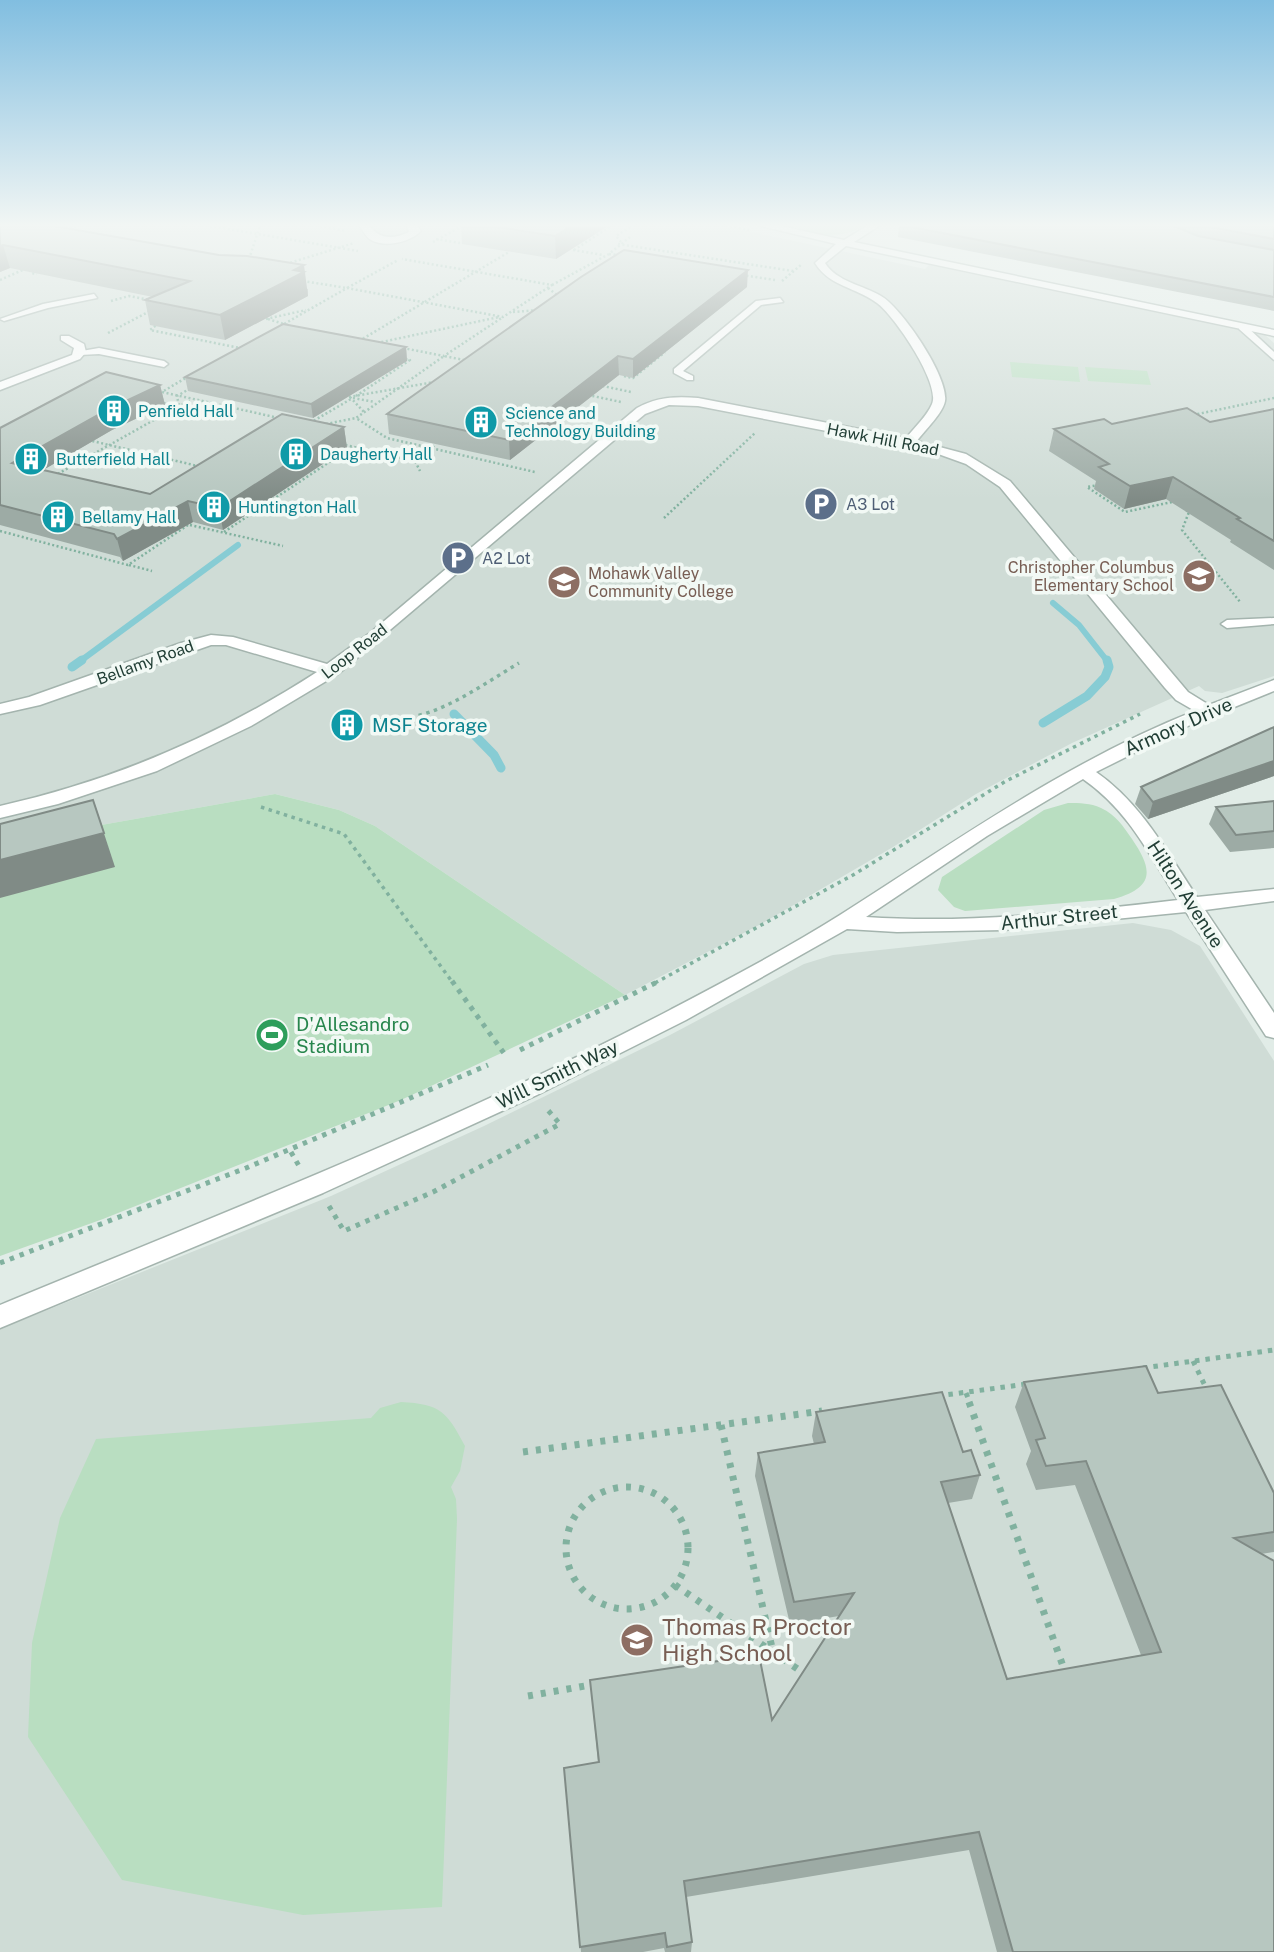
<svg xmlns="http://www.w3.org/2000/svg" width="1274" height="1952" font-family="'Public Sans',sans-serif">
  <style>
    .built { fill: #cfdcd6 }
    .green { fill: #b9dec1 }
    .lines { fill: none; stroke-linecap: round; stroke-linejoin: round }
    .stream-far1 { stroke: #87ccd4; stroke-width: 6 }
    .stream { stroke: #87ccd4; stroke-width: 9 }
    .service-casing { stroke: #a4b4ae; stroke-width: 3 }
    .minor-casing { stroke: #a4b4ae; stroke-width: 3 }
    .path-far3 { stroke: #81b19f; stroke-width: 2.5; stroke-dasharray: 2 2.5; stroke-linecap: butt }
    .path-far2 { stroke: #81b19f; stroke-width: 3.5; stroke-dasharray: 3.5 4.5; stroke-linecap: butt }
    .path-far1 { stroke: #81b19f; stroke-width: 5; stroke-dasharray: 4.5 6; stroke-linecap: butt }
    .path { stroke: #81b19f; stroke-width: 7; stroke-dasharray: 5 8; stroke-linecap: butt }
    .service { fill: #fff; fill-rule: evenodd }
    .minor { fill: #fff; fill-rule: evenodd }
    .wall { fill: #9daba5 }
    .shaded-wall { fill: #808b86 }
    .building { fill: #b7c7c0; stroke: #808b86; stroke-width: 2 }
    .labels { text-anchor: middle; stroke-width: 7; stroke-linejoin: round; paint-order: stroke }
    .far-culture-label { font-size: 16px; fill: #0d838f; stroke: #f2f9f5; text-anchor: start }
    .far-street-label { font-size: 16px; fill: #213e35; stroke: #f2f9f5 }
    .far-service-label { font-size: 16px; fill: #4e5e75; stroke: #f2f9f5; text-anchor: start }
    .far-education-label { font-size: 16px; fill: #785e54; stroke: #f2f9f5; text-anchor: end }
    .culture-label { font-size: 19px; fill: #0d838f; stroke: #f2f9f5; text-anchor: start }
    .street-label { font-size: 19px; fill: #213e35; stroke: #f2f9f5 }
    .leisure-label { font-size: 19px; fill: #27864d; stroke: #f2f9f5; text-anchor: start }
    .near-education-label { font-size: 23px; fill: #785e54; stroke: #f2f9f5; text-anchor: start }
  </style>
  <rect width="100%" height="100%" fill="#e1ece7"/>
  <g class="built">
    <path d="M0,226h724l201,43 4,-4 336,70 9,8v333l-52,17 -17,-2 -6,-5 -127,57 -96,51 -83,53 -132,77 -136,71 -250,-169 -36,-16 -64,-16 -275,49z"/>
    <path d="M1133,923l38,7 29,16 74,115v891h-1274v-623l331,-133 153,-70 186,-91 134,-71 29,-9z"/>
  </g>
  <g class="green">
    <path d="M784,226h80c-29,16 -49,7 -80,0z"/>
    <path d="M1010,362l68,5 2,15 -68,-5z"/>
    <path d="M1085,367l62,4 4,14 -63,-4z"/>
    <path d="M275,794l64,16 36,16 250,169 -224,105 -298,119 -103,37v-413z"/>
    <path d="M1068,803c12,0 22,0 33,5 15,7 22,18 31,31 21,31 23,48 -18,60l-149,12 -11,-4 -16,-17 4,-13 102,-67z"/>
    <path d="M401,1402c40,2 46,10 64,44l-5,25 -9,16 5,12 1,20 -15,388 -139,8 -181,-35 -94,-143 4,-94 28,-125 36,-79 275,-21 9,-10z"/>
  </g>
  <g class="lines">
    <g class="stream-far1">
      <path d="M1053,603l26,22 29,37"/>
      <path d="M79,662l159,-117"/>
    </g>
    <g class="stream">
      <path d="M72,667l10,-7"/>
      <path d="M454,714l40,41 7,13"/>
      <path d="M1043,723l44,-27 18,-19 4,-10 -2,-7"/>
    </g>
    <defs>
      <g id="service">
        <path d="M94,294l3,4 -49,10 -44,13 -4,-2 43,-15z"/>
        <path d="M780,298l3,4 -22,3 -78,66 10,5v4h-6l-13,-7v-4l82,-68z"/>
        <path d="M1239,325h6l29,27v8l-35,-31z"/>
        <path d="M99,348l65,13 4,3 -4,3 -65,-13 -19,1 -4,-3z"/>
        <path d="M1274,618v6l-47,4 -6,-4 6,-4z"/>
      </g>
      <g id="minor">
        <path d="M360,226h10c10,14 24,13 39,6l-2,-6h10l4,5c-11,11 -35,17 -50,9 -5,-3 -8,-9 -11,-14z"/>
        <path d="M761,226h20l63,14 23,-14h12l-25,16 420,88v6l-428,-90 -21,17c12,19 38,22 56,33 20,11 68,81 64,105 -2,12 -20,29 -28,40l49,13 44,27 178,211 21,13 65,-25v11l-84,34 -94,47c45,31 71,80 101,125l77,-8v12l-69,9 69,103v25l-8,-2 -80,-124 -182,18 -107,2 -50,-3 -161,91 -149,75 -214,98 -323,135v-23c225,-93 454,-182 670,-295 57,-30 116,-61 170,-95 115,-73 228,-154 355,-204l-19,-11 -11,-12 -165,-201 -34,-23 -36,-13 -232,-45 -29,-1 -24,9 -307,260 -87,52 -94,45 -99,33 -58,14v-12c115,-26 218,-70 317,-134l-91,-27h-15l-171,60 -40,9v-10l29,-7 152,-54 30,-8 22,2 94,27 43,-31 267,-225c19,-11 39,-12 61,-10l208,40c8,-10 21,-22 26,-34 9,-20 -38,-89 -55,-101 -21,-16 -47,-16 -62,-40l21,-19zM1083,779c45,31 66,75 95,121 -103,12 -207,24 -312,17l121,-81z"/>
        <path d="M61,336h8l15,8 2,8 -6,7 -80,31v-8l72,-27 2,-7 -13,-8z"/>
      </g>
    </defs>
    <use href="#service" class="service-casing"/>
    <use href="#minor" class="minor-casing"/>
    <g class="path-far3">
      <path d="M210,226l148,25"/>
      <path d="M320,226l26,5"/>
      <path d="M730,226l19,4"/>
      <path d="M66,231l12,-5"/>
      <path d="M436,239l24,4"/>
      <path d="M433,242l29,-16"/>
      <path d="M621,242l-5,-6 16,-10"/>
      <path d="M618,244l175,27"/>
      <path d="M573,250l30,5"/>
      <path d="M574,250l37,-24"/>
      <path d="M609,254l11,1"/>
      <path d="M249,259l11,-33"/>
      <path d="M286,264l68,-21"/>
      <path d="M30,270l1,3 6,1"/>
      <path d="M742,275l33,5"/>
      <path d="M0,280l25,-11"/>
      <path d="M303,281l44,7 51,-28"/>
      <path d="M782,281l20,-17"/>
      <path d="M552,285l57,-31 21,-17"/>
      <path d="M548,288l13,10"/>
      <path d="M111,301l18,-5 21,4"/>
      <path d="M513,312l26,-2"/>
      <path d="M266,319l40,-9"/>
      <path d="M268,319l16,5"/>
      <path d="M159,323l-9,7 90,18"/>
      <path d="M288,325l-4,-1 63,-36 156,29 49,-32 -150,-26"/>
      <path d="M108,333l42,-22"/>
      <path d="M359,341l150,-89"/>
      <path d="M377,343l122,-26"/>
      <path d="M403,348l41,8 59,-39"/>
      <path d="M469,361l-25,-5 -88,62 31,20 148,34"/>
      <path d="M189,376l-27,16 117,26"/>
      <path d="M624,376l9,2 32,-26"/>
      <path d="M598,385l33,7"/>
      <path d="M588,395l33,7"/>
      <path d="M356,396l54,-36 -6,-1"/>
      <path d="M349,397l85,-15"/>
      <path d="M350,397l14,15"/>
      <path d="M353,398l22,4"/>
      <path d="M159,402l20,4 11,-5"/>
      <path d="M1193,415l81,-17"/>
      <path d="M310,423l41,-24"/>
      <path d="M326,424l30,-6"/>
      <path d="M88,440l114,27"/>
      <path d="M341,444l74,17 5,10"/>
      <path d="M415,461l21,-17"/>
      <path d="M54,476l125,-70 -2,-10 14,-8"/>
      <path d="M1099,485l-12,2 38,25 47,-10"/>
      <path d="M1186,510l3,2 -7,18 59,73"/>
      <path d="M664,518l91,-85"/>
      <path d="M190,525l93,21"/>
      <path d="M0,531l128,34 63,-42"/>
      <path d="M224,532l128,-85"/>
      <path d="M129,565l23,6"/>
    </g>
    <g class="path-far2">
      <path d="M371,719c57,7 101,-28 148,-56"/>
      <path d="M261,807l83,27 109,149"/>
      <path d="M655,983l198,-108 153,-94 134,-67"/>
    </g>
    <g class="path-far1">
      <path d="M452,981l54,75"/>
      <path d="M520,1050l139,-69"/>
      <path d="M291,1152l8,14"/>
      <path d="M329,1206l15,25 89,-39 127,-68 -14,-16"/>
      <path d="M0,1263l246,-95 242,-103"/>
      <path d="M1193,1361l15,31"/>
      <path d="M1143,1368l131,-18"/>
      <path d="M966,1393l4,10"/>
      <path d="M938,1396l89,-12"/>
    </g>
    <g class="path">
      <path d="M969,1402l95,267"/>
      <path d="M721,1425l52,227 -17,3"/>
      <path d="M523,1452l299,-41"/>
      <circle cx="627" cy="1548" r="61"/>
      <path d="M675,1585l127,87"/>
      <path d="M528,1696l68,-12"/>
    </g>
    <use href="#service" class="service"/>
    <use href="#minor" class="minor"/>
  </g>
  <g class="wall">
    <path d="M0,226h57l-1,1 252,62v7l-83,44 -75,-15 -5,-25 8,-3 -143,-29 -10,4z"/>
    <path d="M461,226h147l-52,33 -94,-15z"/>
    <path d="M899,226h375v85l-376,-74z"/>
    <path d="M747,287l-114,91 -14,-3 -109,85 -121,-26 -2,-20z"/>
    <path d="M406,347l1,14 -94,57 -125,-27 -3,-14z"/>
    <path d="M160,385l5,20 -53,25 -69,40 107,24 194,-67 3,21 -124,82 -30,-8 -70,39 -3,-4 -120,-32v-97z"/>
    <path d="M1274,409v161l-44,-28 1,-2 -65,-41 -42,10 -30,-20 2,-8 -47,-30 5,-22 58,-5 98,-2z"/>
    <path d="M1274,727v49l-126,43 -13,-15 6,-17z"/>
    <path d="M1274,801v47l-44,4 -21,-28 7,-17z"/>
    <path d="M1024,1382l134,11 116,100v59l-13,2 13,398h-277l-28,-102 -283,47 6,45 -1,10h-26l-1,-4 -21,4h-62l-17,-184 34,-6 -8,-82 182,40 67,-104 -49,8 -35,-148 3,-23 56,-9 -2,-8 4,-24 147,40 17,23 -8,24 -24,4 59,176 134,-24 -66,-170 -39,5 -10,-26 5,-13 -16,-44z"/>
  </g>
  <g class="shaded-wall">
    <path d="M571,226h37l-52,33 -1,-23z"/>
    <path d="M3,245l7,23 -10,4v-26z"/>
    <path d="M304,265l4,31 -83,44 -5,-25z"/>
    <path d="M748,270l-1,17 -114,91v-19z"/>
    <path d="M406,347l1,14 -94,57 -2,-14z"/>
    <path d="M618,356l1,19 -109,85 -1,-20z"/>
    <path d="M160,385l5,20 -53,25 -93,54 -7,-21 95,-53z"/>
    <path d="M344,427l3,21 -124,82 -4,-22z"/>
    <path d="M1173,477l-7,22 -42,10 6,-23z"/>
    <path d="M188,501l5,21 -70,39 -6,-22z"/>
    <path d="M1274,761v15l-126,43 5,-17z"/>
    <path d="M93,800l22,67 -115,31v-38z"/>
  </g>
  <g class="building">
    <path d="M0,226h54l165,29 28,1 57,9 -10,5 10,2 -84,43 -75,-15 45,-19 -187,-36 -3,1z"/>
    <path d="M491,226h80l-16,10z"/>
    <path d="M906,226h268l24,10 76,14v47z"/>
    <path d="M1205,226h69v13z"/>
    <path d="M624,250l124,20 -115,89 -15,-3 -109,84 -122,-26 194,-137z"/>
    <path d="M283,324l123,23 -95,57 -126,-27z"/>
    <path d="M106,372l54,13 -53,25 -95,53 138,31 132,-80 62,13 -125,81 -31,-7 -71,38 -3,-5 -114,-29v-77z"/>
    <path d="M1187,408l23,14 64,-13v132l-37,-22 3,-1 -67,-41 -43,9 -31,-19 10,-3 -55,-35 50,-10 8,5z"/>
    <path d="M1274,727v34l-121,41 -12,-15z"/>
    <path d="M93,800l11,33 -104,27v-36z"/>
    <path d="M1274,801v30l-38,4 -20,-28z"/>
    <path d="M1146,1366l12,27 63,-8 53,108v39l-40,6 40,23v391h-261l-34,-120 -295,49 8,61 -25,5 -2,-14 -85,14 -16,-179 35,-6 -9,-82 169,-25 13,65 82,-127 -60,9 -36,-149 67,-11 -9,-30 126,-20 21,60 8,-2 9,25 -39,7 66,197 154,-27 -75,-191 -40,5 -10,-26 9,-2 -21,-56z"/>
  </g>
  <linearGradient id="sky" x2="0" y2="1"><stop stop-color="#81bee0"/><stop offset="0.45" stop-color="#f2f6f4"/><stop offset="1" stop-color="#f2f6f4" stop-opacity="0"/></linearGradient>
  <rect width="1274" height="500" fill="url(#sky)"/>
  <defs>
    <symbol id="building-disc" viewBox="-11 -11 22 22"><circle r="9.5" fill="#0f9aa8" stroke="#f2f9f5"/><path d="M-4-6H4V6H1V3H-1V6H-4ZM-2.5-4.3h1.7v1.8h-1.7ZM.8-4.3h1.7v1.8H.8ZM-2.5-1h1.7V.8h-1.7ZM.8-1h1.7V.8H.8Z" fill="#fff"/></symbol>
    <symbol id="parking-disc" viewBox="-11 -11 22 22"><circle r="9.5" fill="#5c6f8a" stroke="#f2f9f5"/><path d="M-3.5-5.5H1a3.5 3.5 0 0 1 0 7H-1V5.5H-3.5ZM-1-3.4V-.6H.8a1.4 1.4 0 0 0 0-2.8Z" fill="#fff"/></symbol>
    <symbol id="school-disc" viewBox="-11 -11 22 22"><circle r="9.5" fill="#8d6e63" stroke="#f2f9f5"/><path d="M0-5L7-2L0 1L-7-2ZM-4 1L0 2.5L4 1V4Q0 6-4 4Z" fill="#fff"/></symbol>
    <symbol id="university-disc" viewBox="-11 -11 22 22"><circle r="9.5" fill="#8d6e63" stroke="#f2f9f5"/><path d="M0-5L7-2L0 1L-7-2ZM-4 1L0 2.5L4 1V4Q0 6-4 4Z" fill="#fff"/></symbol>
    <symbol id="stadium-disc" viewBox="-11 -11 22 22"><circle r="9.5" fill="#2e9e5b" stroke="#f2f9f5"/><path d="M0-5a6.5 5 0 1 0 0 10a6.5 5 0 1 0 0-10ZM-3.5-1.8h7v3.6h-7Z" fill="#fff"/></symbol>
  </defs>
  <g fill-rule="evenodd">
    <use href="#building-disc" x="95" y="392" width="38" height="38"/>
    <use href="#building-disc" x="462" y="403" width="38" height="38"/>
    <use href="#building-disc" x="277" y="435" width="38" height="38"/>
    <use href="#building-disc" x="12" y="440" width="38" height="38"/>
    <use href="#parking-disc" x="802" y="485" width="38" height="38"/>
    <use href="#building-disc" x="195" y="488" width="38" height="38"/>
    <use href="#building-disc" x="39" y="498" width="38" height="38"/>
    <use href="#parking-disc" x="439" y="539" width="38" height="38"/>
    <use href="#school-disc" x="1180" y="557" width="38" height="38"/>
    <use href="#university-disc" x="545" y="563" width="38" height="38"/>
    <use href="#building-disc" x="328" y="706" width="38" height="38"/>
    <use href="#stadium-disc" x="253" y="1016" width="38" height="38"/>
    <use href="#school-disc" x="618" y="1621" width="38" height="38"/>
  </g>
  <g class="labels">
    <g class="far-culture-label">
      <text x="138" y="417">Penfield Hall</text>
      <text x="505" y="419">Science and<tspan x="505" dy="18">Technology Building</tspan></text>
      <text x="320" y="460">Daugherty Hall</text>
      <text x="56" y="465">Butterfield Hall</text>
      <text x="238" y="513">Huntington Hall</text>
      <text x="82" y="523">Bellamy Hall</text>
    </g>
    <g class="far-street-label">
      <text transform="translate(883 439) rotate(11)" y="6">Hawk Hill Road</text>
      <text transform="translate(354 651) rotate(-38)" y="6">Loop Road</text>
      <text transform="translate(145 662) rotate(-20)" y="6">Bellamy Road</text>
    </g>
    <g class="far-service-label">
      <text x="846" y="510">A3 Lot</text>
      <text x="482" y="564">A2 Lot</text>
    </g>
    <g class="far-education-label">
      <text x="1174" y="573">Christopher Columbus<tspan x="1174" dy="18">Elementary School</tspan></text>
      <text x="588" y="579" text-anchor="start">Mohawk Valley<tspan x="588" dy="18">Community College</tspan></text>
    </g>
    <g class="culture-label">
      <text x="372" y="732">MSF Storage</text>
    </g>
    <g class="street-label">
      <text transform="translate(1178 726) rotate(-24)" y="7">Armory Drive</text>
      <text transform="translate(1186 894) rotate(57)" y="7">Hilton Avenue</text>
      <text transform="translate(1059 917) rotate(-6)" y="7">Arthur Street</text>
      <text transform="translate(557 1074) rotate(-26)" y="7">Will Smith Way</text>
    </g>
    <g class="leisure-label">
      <text x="296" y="1031">D'Allesandro<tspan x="296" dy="22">Stadium</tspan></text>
    </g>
    <g class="near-education-label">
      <text x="662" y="1635">Thomas R Proctor<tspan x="662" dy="26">High School</tspan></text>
    </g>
  </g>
</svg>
